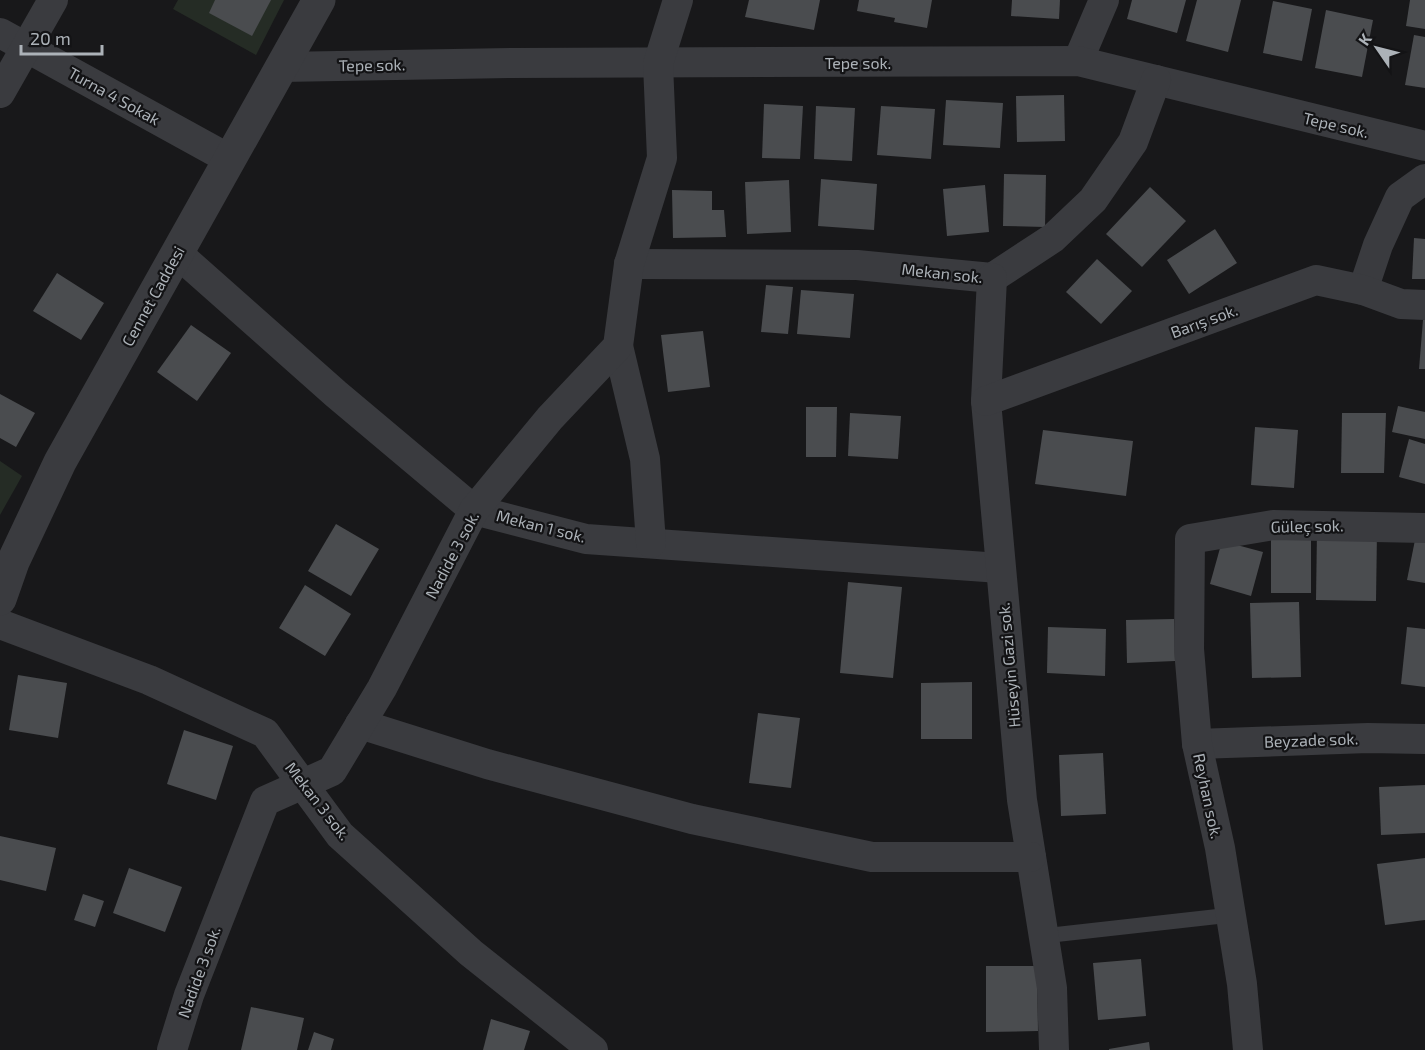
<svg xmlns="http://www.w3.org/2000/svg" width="1425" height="1050" font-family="'Exo 2',sans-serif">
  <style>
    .green { fill: #252c25 }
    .building { fill: #4a4c4f }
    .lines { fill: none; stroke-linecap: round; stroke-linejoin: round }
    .service { stroke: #3a3b3f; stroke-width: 15 }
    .minor { stroke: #3a3b3f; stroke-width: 30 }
    .tertiary { stroke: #3a3b3f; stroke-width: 33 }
    .labels { text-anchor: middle; stroke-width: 4.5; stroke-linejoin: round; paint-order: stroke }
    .street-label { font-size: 16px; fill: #acb2b8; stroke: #131315 }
  </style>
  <rect width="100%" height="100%" fill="#18181a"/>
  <g class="green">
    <path d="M178,0h106l-28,55 -83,-46z"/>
    <path d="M0,461l22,15 -22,39z"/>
  </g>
  <g class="building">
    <path d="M215,0h56l-19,36 -43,-23z"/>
    <path d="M749,0h71l-6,30 -69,-13z"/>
    <path d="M859,0h73l-5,28 -33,-6 1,-4 -38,-7z"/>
    <path d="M1012,0h48l-1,19 -48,-3z"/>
    <path d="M1132,0h54l-9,33 -50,-14z"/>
    <path d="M1197,0h44l-13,52 -42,-11z"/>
    <path d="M1410,0h15v29l-19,-3z"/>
    <path d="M1273,1l39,8 -10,52 -39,-8z"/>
    <path d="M1326,10l47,10 -11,57 -47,-9z"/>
    <path d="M1414,35l11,2v51l-20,-3z"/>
    <path d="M1064,95l1,46 -48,1 -1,-46z"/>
    <path d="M946,100l57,3 -3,45 -57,-3z"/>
    <path d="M764,104l39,2 -3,53 -38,-1z"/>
    <path d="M816,106l39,2 -3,53 -38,-2z"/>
    <path d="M881,106l54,3 -4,50 -54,-4z"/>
    <path d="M1004,174l42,1 -1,52 -42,-1z"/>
    <path d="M821,179l56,5 -3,46 -56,-4z"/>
    <path d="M789,180l2,52 -44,2 -2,-52z"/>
    <path d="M985,185l4,47 -42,4 -4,-47z"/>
    <path d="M1150,187l36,34 -44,46 -36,-33z"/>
    <path d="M672,190l40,1v19h12l2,27 -53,1z"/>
    <path d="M1215,229l22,34 -48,31 -22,-34z"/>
    <path d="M1414,238l11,1v40h-13z"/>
    <path d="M1097,259l35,32 -31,33 -35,-32z"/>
    <path d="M57,273l47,30 -23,37 -48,-29z"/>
    <path d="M766,285l27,2 -5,47 -27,-2z"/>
    <path d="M801,290l53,4 -4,44 -53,-4z"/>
    <path d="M1423,320h2v49h-6z"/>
    <path d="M191,325l40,28 -34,48 -40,-29z"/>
    <path d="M703,331l7,56 -42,5 -7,-57z"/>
    <path d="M0,394l35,19 -19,34 -16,-9z"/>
    <path d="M1398,406l27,6v27l-33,-7z"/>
    <path d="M806,407h31l-1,50h-30z"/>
    <path d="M850,413l51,3 -3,43 -50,-3z"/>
    <path d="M1342,413h44l-2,60h-43z"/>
    <path d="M1255,427l43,3 -4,58 -43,-3z"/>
    <path d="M1043,430l90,11 -7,55 -91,-12z"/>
    <path d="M1409,439l16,5v40l-26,-7z"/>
    <path d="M336,524l43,25 -28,47 -43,-25z"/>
    <path d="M1317,531h60l-1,70 -60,-1z"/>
    <path d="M1416,535l9,1v47l-18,-3z"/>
    <rect x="1271" y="538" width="40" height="55"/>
    <path d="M1222,541l41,11 -12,44 -41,-12z"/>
    <path d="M848,582l54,5 -9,91 -53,-5z"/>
    <path d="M305,585l46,29 -26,42 -46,-28z"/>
    <path d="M1299,602l2,75 -49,1 -2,-75z"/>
    <path d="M1174,619l1,42 -48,2 -1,-43z"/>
    <path d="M1048,627l58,2 -1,47 -58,-3z"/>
    <path d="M1407,627l18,2v58l-24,-3z"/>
    <path d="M18,675l49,8 -9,55 -49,-8z"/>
    <path d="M972,682v57h-51v-56z"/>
    <path d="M758,713l42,5 -9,70 -42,-5z"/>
    <path d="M184,730l49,16 -17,54 -49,-16z"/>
    <path d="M1103,753l3,61 -45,2 -2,-61z"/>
    <path d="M1425,785v48l-44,2 -2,-48z"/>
    <path d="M0,836l56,12 -10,43 -46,-11z"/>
    <path d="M1425,858v62l-40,5 -8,-61z"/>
    <path d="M129,868l53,19 -17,45 -52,-19z"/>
    <path d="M83,894l21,7 -9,26 -21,-7z"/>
    <path d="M1141,959l5,57 -48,4 -5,-57z"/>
    <path d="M986,966h51l1,65 -52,1z"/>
    <path d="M251,1007l53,11 -7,32h-56z"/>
    <path d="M491,1019l39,12 -6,19h-41z"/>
    <path d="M314,1032l20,7 -3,11h-23z"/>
    <path d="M1149,1042l1,8h-41v-1z"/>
  </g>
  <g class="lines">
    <path class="service" d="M1043,936l188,-21"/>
    <g class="minor">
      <path d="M0,33l229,126"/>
      <path d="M1078,61l26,-61"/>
      <path d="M281,67l233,-4 564,-2 347,85"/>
      <path d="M0,93l53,-93"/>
      <path d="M177,253l159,141 138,116 112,29 414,29"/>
      <path d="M629,264l228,1 135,13 61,-40 40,-38 40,-58 23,-62"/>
      <path d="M992,278l-6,123 36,399 30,188 2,62"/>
      <path d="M1363,290l15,-45 22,-48 25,-18"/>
      <path d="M618,346l27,113 6,84"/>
      <path d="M986,401l330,-121 47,10 38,14 24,1"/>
      <path d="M0,624l149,56 116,53 75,102 131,118 122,97"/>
      <path d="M360,724l127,40 205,55 180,38h159"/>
      <path d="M1197,744l171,-6 57,1"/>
      <path d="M172,1050l17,-55 76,-194 67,-30 50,-83 92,-178 76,-92 68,-72 11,-82 33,-106 -4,-94 20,-64"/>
      <path d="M1248,1050l-6,-66 -22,-136 -23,-104 -8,-95 1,-110 83,-14 152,3"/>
    </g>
    <path class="tertiary" d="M0,599l13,-37 47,-100 259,-462"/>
  </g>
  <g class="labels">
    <g class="street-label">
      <text x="858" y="69">Tepe sok.</text>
      <text transform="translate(372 65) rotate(-1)" y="6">Tepe sok.</text>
      <text transform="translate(114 96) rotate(29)" y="6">Turna 4 Sokak</text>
      <text transform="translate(1336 125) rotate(13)" y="6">Tepe sok.</text>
      <text transform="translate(942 273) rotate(6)" y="6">Mekan sok.</text>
      <text transform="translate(153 296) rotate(-61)" y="6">Cennet Caddesi</text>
      <text transform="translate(1204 321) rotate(-20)" y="6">Barış sok.</text>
      <text transform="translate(541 526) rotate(14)" y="6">Mekan 1 sok.</text>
      <text transform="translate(1307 526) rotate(-1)" y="6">Güleç sok.</text>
      <text transform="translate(452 555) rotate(-62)" y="6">Nadide 3 sok.</text>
      <text transform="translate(1009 665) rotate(-95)" y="6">Hüseyin Gazi sok.</text>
      <text transform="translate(1311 740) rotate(-2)" y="6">Beyzade sok.</text>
      <text transform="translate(1208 796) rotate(78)" y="6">Reyhan sok.</text>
      <text transform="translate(318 801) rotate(52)" y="6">Mekan 3 sok.</text>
      <text transform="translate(199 972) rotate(-70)" y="6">Nadide 3 sok.</text>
    </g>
  </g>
  <g transform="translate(1377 48) rotate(305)" stroke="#131315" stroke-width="4.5" paint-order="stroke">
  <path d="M0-4.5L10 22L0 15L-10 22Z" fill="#acb2b8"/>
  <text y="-9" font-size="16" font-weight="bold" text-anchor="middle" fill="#acb2b8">K</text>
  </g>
  <path d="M21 45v9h81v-9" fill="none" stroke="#acb2b8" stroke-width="3"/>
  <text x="30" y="45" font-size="18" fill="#acb2b8" stroke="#131315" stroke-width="4.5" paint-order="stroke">20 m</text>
</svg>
